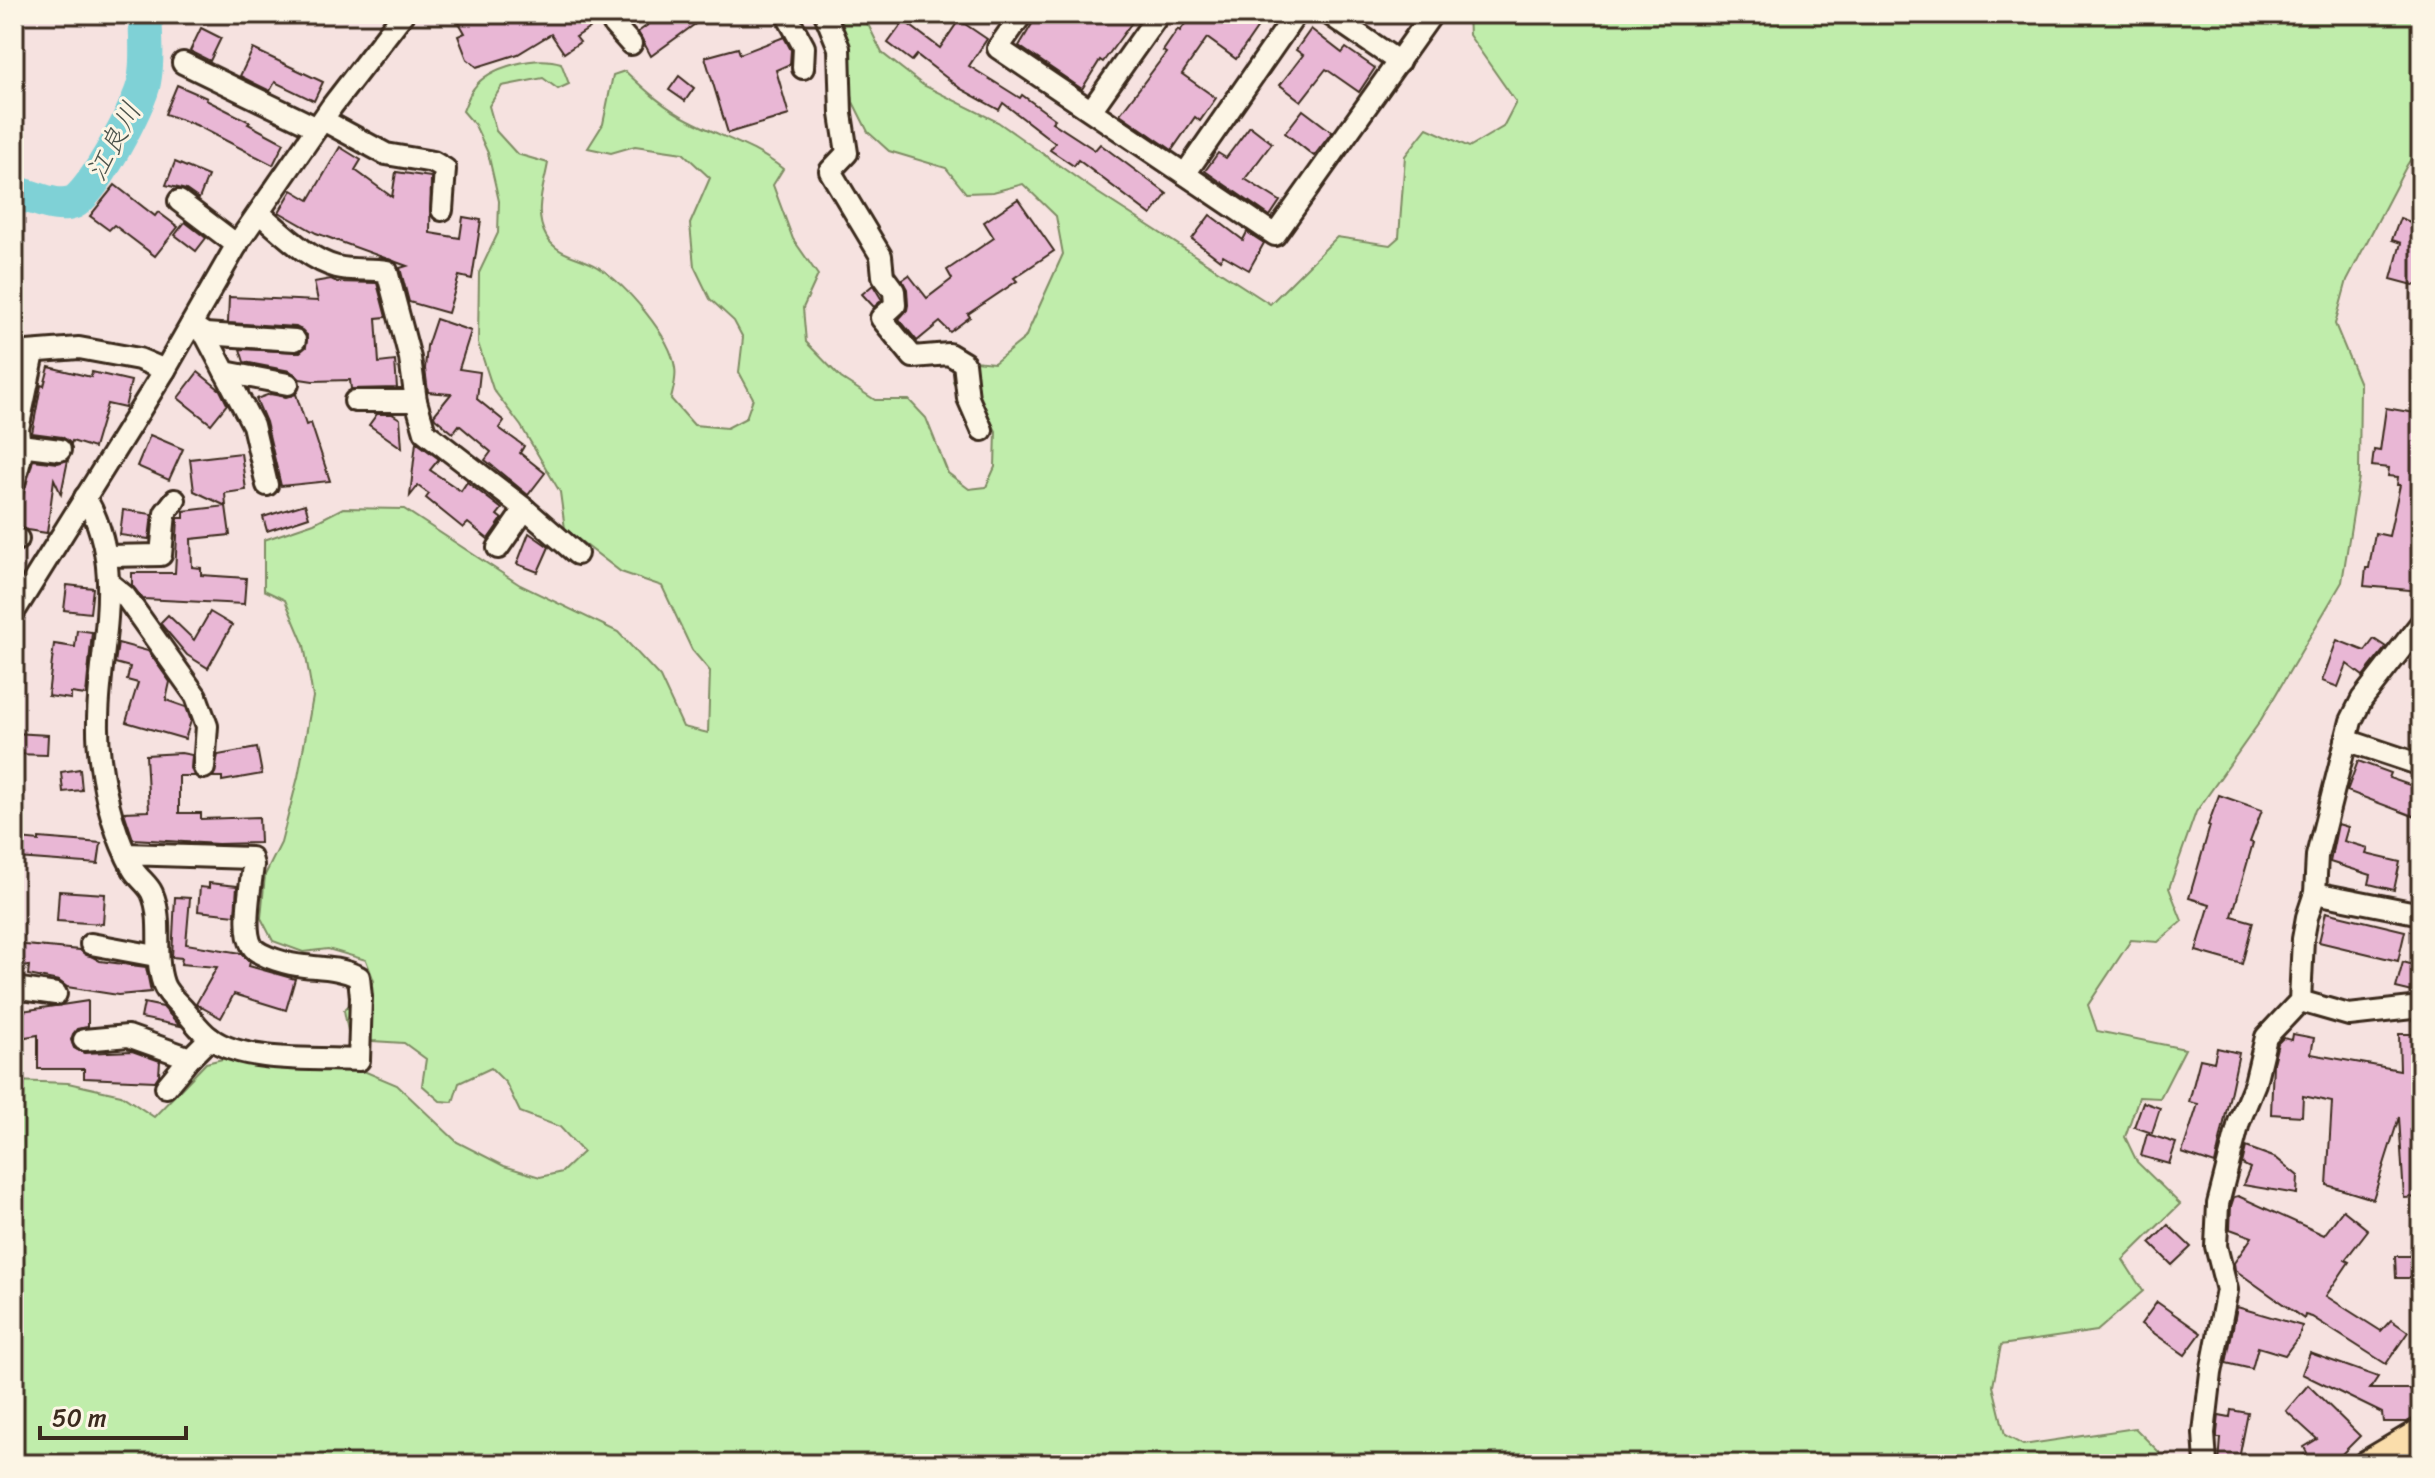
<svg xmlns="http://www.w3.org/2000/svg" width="2435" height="1478" font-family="Sriracha,'Klee One',sans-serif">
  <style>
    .green { fill: #c0edab; stroke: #7e8c64; stroke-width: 2 }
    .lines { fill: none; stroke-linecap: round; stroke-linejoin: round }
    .river { stroke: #7fd1d6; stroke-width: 34 }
    .building { fill: #e9b7d5; stroke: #3b2a1e; stroke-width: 2 }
    .minor-casing { stroke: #3b2a1e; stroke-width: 26 }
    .major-casing { stroke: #3b2a1e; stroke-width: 32 }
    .minor { stroke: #fcf5e5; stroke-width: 20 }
    .major { stroke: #faddab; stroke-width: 26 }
    .labels { text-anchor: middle; stroke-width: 6; stroke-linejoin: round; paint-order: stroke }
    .water-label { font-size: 28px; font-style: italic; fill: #4c544c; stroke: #fcf5e5 }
  </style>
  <rect width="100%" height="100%" fill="#f6e2e0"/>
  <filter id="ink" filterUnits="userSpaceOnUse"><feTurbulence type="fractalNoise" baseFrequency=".0125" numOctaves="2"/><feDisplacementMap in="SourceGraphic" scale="16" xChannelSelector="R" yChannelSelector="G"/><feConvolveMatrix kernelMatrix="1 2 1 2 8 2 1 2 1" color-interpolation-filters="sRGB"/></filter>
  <g filter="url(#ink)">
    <path class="green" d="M833,14h30l19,39 41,32 75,37 100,71 172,111 67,-67 53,8 9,-8 6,-81 22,-28 42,19 34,-20 13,-25 -47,-67 -1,-21h953v130l-14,21 -60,115 -12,44 25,60 -1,93 -17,105 -83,141 -63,89 -27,76 13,33 -24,21 -27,-2 -43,65 9,26 88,18 -25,49 -21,-1 -14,40 12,25 43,42 -57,56 20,31 -46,40 -96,14 -8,41 12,49 18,10 112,-17 24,24 2,12h-2147v-383l54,2 53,12 33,22 52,-54 25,-6 128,12 38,16 60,57 47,24 36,11 22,-5 21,-20 -23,-25 -40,-15 -14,-29 -15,-15 -32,15 -6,19 -13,-1 -18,-16 4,-26 -22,-16 -32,-2 -23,-4 -5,-27 30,-29 -8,-21 -38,-11 -25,3 -30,-11 -12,-23 4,-43 16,-32 17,-66 15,-80 -9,-52 -19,-45 -21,-10v-50l50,-17 29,-15 61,1 116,76 98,47 42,45 23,50 25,6 2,-62 -18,-21 -30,-64 -41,-14 -56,-43 -5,-37 -39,-66 -28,-37 -15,-46 1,-70 19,-40 1,-32 -11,-48 -13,-28 -12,-14c3,-7 6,-17 11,-23 15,-22 63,-33 87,-25l8,21 -11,5 -15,-11 -41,8 -13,20 7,25 21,23 31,9c-4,24 -15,49 -2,73 11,20 34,20 52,31 27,17 73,69 77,101 2,10 -2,22 -4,31l23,26 33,3 19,-10 7,-20 -14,-26 4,-34 -9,-17 -24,-22 -16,-33 -4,-42 20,-46 -27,-25 -48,-7 -24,7 -23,-5 15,-24 10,-49 12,-4c20,19 40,37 64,49 32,17 65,26 94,49l-10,16 20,54 25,36 -15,33 3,34 35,36 34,22h34l17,18 22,55 21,16 17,-2 9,-20 1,-36 -10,-18 -22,-5 -11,-27 21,-20 20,2 31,-25 38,-84 -7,-38 -33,-32 -30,8 -27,1 -20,-25 -57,-17 -21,-19 -15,-30 -8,-62z"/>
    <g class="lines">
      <path class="river" d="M14,193c19,2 41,17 60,9 18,-8 67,-99 70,-120 4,-22 2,-46 1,-68"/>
    </g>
    <g class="building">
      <path d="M454,14h151l-3,6 -26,17 4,5 -16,11 -13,-19 -33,20 -41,13 -10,-8 -9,-23 7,-3z"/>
      <path d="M663,14h46l-58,42 -13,-24z"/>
      <path d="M1038,14h100l-35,48 -3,-2 -18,29 -63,-43z"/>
      <path d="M1192,14h75l-31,45 -29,-21 -25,36 34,24 -16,23 -5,-4 -23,33 -52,-36 46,-61 -3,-2 15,-22 2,2z"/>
      <path d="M959,20l28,19 -18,27 51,32 2,-3 33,24 -3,3 43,28 5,-6 67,50 -16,21 -73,-55 -4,6 -24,-16 5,-7 -52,-40 -4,7 -38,-21 -44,-34 -5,6 -24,-18 16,-22 36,27z"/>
      <path d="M201,28l20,10 -11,23 -20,-10z"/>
      <path d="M1311,29l31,24 4,-5 29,20 -16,24 -33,-23 -25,32 -21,-16 23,-30 -7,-5z"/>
      <path d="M784,37l7,13 -1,14 -14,6 13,45 -61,18 -23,-76 33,-9 2,6z"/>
      <path d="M253,49l70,33 -9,19 -39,-19 -5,9 -30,-15z"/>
      <path d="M679,76l15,12 -9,13 -16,-11z"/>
      <path d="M177,85l30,13 -1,2 44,22 -2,2 36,19 -11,22 -77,-40 -31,-11z"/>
      <path d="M1303,110l29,22 -18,24 -29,-23z"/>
      <path d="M1250,126l22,17 -27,36 35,22 -10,15 -65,-45 13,-18 8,5z"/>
      <path d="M340,147l21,13 -6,10 37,27 4,-25 35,5 -1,56 30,5 3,-21 18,3 -9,59 -13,-3 -11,37 -39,-11 -9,-34 7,-2 -91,-33 -37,-21 13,-22 17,10z"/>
      <path d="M175,162l33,14 -9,23 -13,-9 -20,-5z"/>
      <path d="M115,185l40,31 3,-4 20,15 -23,29 -41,-31 -5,5 -19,-14z"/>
      <path d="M1018,199l36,52 -40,27 3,3 -49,33 2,3 -20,15 -10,-10 -23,19 -18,-22 8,-9 1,-5 -1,-16 -5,-9 7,-5 18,23 25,-19 -5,-9 47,-32 -10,-16z"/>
      <path d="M1210,215l33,25 4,-8 17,11 -15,27 -26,-15 -3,5 -28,-21z"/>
      <path d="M2400,218l21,8v61l-30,-8 10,-36 -9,-3z"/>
      <path d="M185,222l21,16 -10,13 -21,-16z"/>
      <path d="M331,279l6,3 40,1 9,34 -10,1 3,45 16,-2 2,27 -46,1 -1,-9 -37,1 -13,-2 -10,-8 -46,-9 -4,-13 60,3 6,-5 1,-12 -11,-8 -68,-4 1,-26 89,4 -4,-19z"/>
      <path d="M873,285l9,15 -8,7 -12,-13z"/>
      <path d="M436,319l35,12 -12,38 21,3 -3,27 27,22 -5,7 25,18 -4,7 25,20 -17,22 -43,-35 6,-8 -32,-27 -6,8 -18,-15 -1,-3 17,-21 -23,-2 -3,-23 2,-23z"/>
      <path d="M49,367l42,10 1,-5 39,9 -6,27 -18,-4 -13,44 -22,-7 -1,3 -9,-7 -30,-4 9,-48 3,1z"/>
      <path d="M198,372l22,18 7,14 -16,20 -33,-26z"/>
      <path d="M270,394l16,3 10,-3 10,31 5,-2 19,58 -49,5 -15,-64 -10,-23z"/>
      <path d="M2386,408l35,6v124l-6,34h6v19l-57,-5 2,-18h3l6,-35 14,3 11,-51h-3l1,-8 -10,-1 1,-8 -17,-2 2,-16 6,1z"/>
      <path d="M377,414h15l8,5 2,29 -33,-23z"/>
      <path d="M150,435l33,14 -14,31 -32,-14z"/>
      <path d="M416,442l23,17 -9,11 31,21 6,-9 35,27 -5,6 5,4 -14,20 -20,-16 -5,5 -37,-30 3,-4 -11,-8 -8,10z"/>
      <path d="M241,453l5,37 -21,3 1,13 -32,-15 -4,-32z"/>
      <path d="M33,460l25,3 10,-3 -7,34 -7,-15 -7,54 -20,-3 -9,-4 3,-24z"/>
      <path d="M305,504l4,13 -42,14 -4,-14z"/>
      <path d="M226,506l4,29 -39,4 1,28 9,1v7l45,3 -2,26 -101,-5 -11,-14v-12h43l3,-55h6v-7z"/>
      <path d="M123,510l29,4 -3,25 -29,-4z"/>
      <path d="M529,533l20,14 -11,25 -21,-8z"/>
      <path d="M67,585l26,3 -3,25 -26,-3z"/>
      <path d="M210,612l22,13 -24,43 -21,-13 -27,-32 8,-8 26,25z"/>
      <path d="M77,630l15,2 -6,63 -15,-2v6l-23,-3 6,-52 21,3z"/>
      <path d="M2374,639l12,8 -23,29 -16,-12 -9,23 -16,-6 15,-41 28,11z"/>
      <path d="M118,643l30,8 22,31 -4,18 20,7 5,14 -6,18 -59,-17 12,-39 -11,-3 3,-13 -15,-4z"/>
      <path d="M14,733l34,2 -1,20 -33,-1z"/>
      <path d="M257,748l5,26 -40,7v-4h-9l5,-22z"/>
      <path d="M181,753l11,2 -1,13 3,8h-15v37h22v6l58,-2 1,26 -42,1 -85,-5 -9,-27 25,-1 -3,-56z"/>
      <path d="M2358,761l33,12 -2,5 32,11v30l-74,-28z"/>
      <path d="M80,769l2,21 -19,2 -2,-20z"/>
      <path d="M2219,795l43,15 -12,32 3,1 -21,73 21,6 -11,42 -46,-13 14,-47 -21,-6 21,-72 -2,-1z"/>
      <path d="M2338,824l10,3 -4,14 24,7 -2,6 34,8 -6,28 -25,-6 2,-9 -41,-13z"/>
      <path d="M39,838l62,5 -3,21 -80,-6 2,-19 19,2z"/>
      <path d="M209,883l28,3 -2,29 -37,-4 2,-24 9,1z"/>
      <path d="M59,891l46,3 -2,30 -46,-3z"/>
      <path d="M175,897l15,1 -4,46 55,9 9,9 -1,4 46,13 -9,31 -52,-16 -13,24 -25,-14 21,-37 -36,-3 1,-6 -10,-1z"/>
      <path d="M2326,912l79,19 -7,30 -79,-19z"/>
      <path d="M14,944l66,6 20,11 46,6 5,25 -33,3 -51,-8 -8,-6 -31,-6 1,-9 -15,2z"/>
      <path d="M2403,962l18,5v27l-25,-6z"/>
      <path d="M88,1001v26l-11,2 -4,5 -2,6 3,8 10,5 48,-2 28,10 -1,14 -4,6 -71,-3v-9h-46v-34l-19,3 -4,-26z"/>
      <path d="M144,1003l19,4 17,19 -39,-8z"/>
      <path d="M2293,1034l21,4 -3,16 89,16 -1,-36h21l1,163 -17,1 -5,-81 -26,82 -46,-14 5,-83 -29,-6 -1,20 -31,-2 2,-51 5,-20 5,-5 9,2z"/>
      <path d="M2217,1048l22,5 -24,111 -33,-11 16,-49 -9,-2 11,-43 14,3z"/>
      <path d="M2143,1102l17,6 -8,25 -18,-6z"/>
      <path d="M2147,1134l29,9 -7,21 -28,-8z"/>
      <path d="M2246,1147l30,11 22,18 -1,18 -54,-9 7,-17 -8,-4z"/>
      <path d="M2238,1196l86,39 19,-25 25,20 -23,30 4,2 -23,34 55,35 10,-11 17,12 -22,32 -74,-47 -7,-2 -1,4 -69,-49 -1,-7 18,-26 -22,-8 1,-23 3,-9z"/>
      <path d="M2168,1225l23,22 -19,18 -22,-22z"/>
      <path d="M2395,1256h26v22h-25z"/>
      <path d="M2157,1302l44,31 -16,22 -44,-31z"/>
      <path d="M2237,1307l65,19 -3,10 -14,19 -27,-8 -6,22 -26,-6z"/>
      <path d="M2310,1353l68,24 -8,12h39l12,4v15h-6v10l-8,4h-24l-1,-9 -80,-39z"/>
      <path d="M2308,1385l52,51 -28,28h-43l18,-11 -3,-6 13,-8 -31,-28z"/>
      <path d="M2231,1410l17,3 -10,51h-19l2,-26h-4v-5l2,-18 11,2z"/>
    </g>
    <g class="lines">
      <defs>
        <g id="minor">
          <path d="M619,14l-5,11 17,19"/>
          <path d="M786,14l18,33 -1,21"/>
          <path d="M825,14l14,34 2,66 6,39 -17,18 51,85 2,20 11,15 1,14 -14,13 32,39 36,-3 15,9 4,35 14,32"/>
          <path d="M1022,14l-24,34 277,187 157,-221"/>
          <path d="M1329,14l70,48"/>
          <path d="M183,63l134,65"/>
          <path d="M1092,109l67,-95"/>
          <path d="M323,120l63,34 47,8 12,7 -3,41"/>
          <path d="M1185,174l111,-160"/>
          <path d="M179,201l58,44"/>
          <path d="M259,213c23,19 48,46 78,54 15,4 33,1 50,4l23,87 6,43h-61"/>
          <path d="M191,325l14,9 90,6"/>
          <path d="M205,334l20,38 63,12"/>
          <path d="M14,353l65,-5 60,11 26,11"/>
          <path d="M225,372l28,53 14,60"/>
          <path d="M416,401l9,31 100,77 52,45"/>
          <path d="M20,445l40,5"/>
          <path d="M14,484l7,-28 -3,-27 16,-76"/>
          <path d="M85,497c49,82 3,173 15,262 5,38 15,77 33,110 5,9 15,15 19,24 12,27 1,61 11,90 3,10 15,20 22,28 8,9 15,20 25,27 32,25 108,20 149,22l2,-63 -2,-20c-18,-9 -35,-9 -55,-11 -12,-1 -46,-9 -52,-20 -10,-17 -1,-61 1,-81l-2,-7 -125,-4"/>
          <path d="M14,538l4,1"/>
          <path d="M498,548l27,-39"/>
          <path d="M107,556l54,-1 4,-42 10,-13"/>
          <path d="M110,584l15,12 71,100 11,30 -3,42"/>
          <path d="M14,612l151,-242 74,-129 93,-135 71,-92"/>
          <path d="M2346,740l75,25"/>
          <path d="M2315,893l106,21"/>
          <path d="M91,944l65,12"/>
          <path d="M14,988l42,6"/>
          <path d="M2300,1001l49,14 72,-8"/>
          <path d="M84,1040l44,-4 62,22 20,-20"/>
          <path d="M166,1087l24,-29"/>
          <path d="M2206,1464l-2,-31 7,-60 16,-83 -11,-44 2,-42 21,-82 16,-39 11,-46 34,-36 3,-62 4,-22 8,-24 2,-37 34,-135 11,-22 59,-76"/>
        </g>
        <path id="major" d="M2367,1464l54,-32"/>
      </defs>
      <use href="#minor" class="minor-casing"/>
      <use href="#major" class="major-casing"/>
      <use href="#minor" class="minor"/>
      <use href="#major" class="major"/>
    </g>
  </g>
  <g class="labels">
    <g class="water-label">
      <text transform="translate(113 141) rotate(-62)" y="10">江良川</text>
    </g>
  </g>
  <rect width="2435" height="1478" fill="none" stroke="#fcf5e5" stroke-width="48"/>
  <rect x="24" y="24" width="2387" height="1430" fill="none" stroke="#3b2a1e" stroke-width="3" filter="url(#ink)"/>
  <path d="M40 1426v12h146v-12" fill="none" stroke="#3b2a1e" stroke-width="4"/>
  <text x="52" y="1426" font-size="24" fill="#3b2a1e" stroke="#fcf5e5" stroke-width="6" paint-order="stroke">50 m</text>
</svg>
